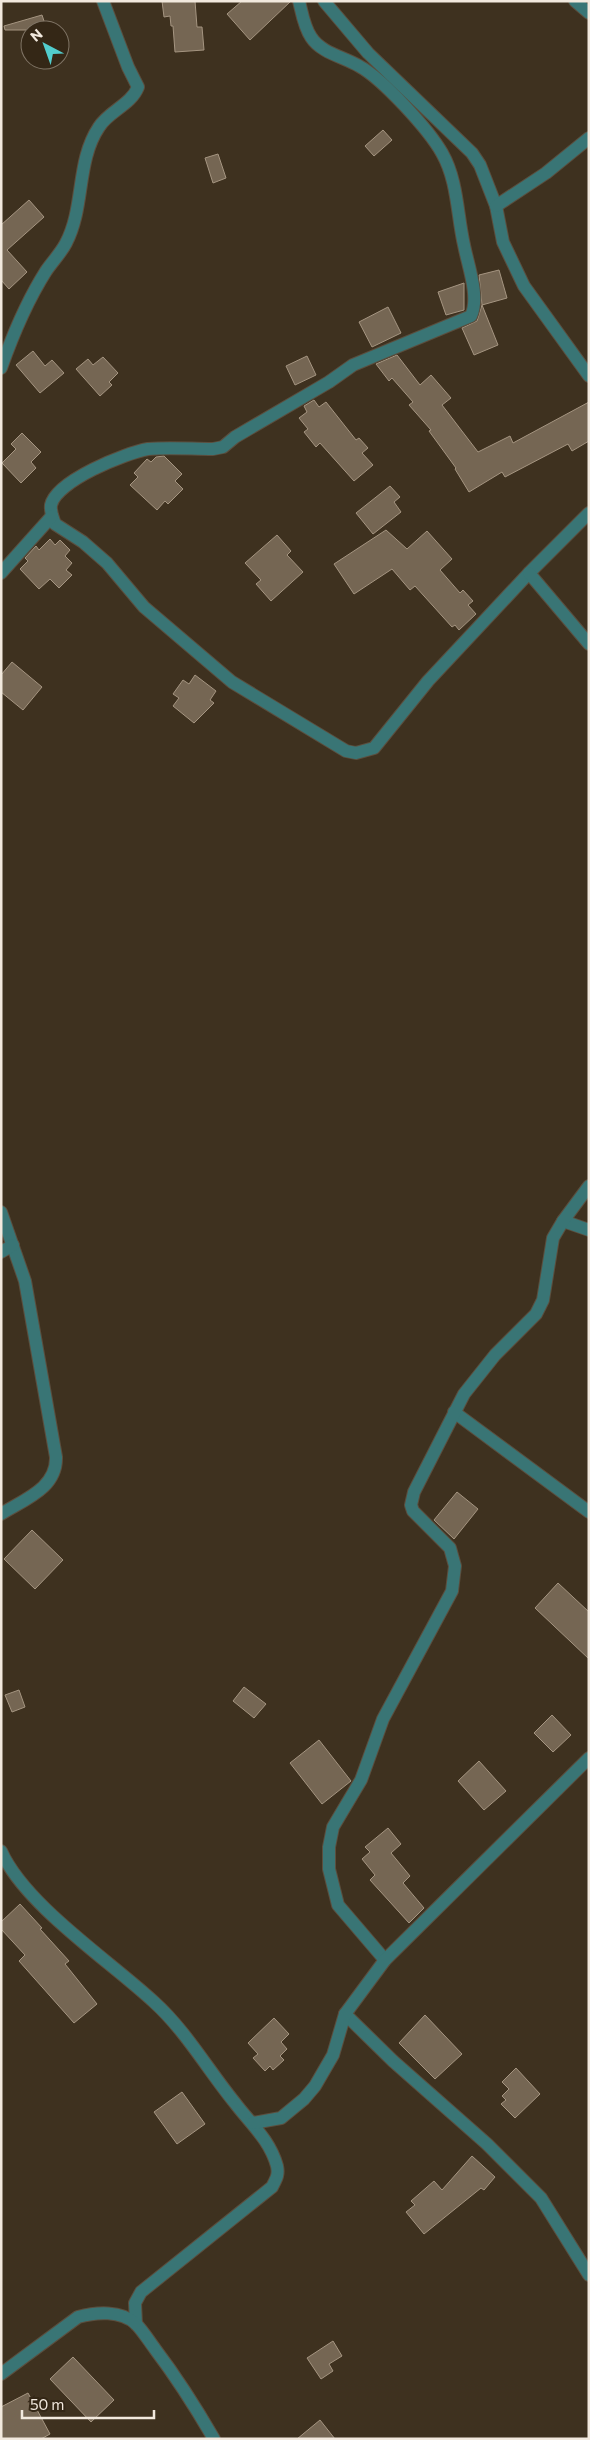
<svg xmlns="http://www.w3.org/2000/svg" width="590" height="2440" font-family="Commissioner,sans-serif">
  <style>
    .building { fill: #756653; stroke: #a59581 }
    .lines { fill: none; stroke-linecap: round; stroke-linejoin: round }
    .street-casing { stroke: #5b4e3e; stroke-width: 14 }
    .street { stroke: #397575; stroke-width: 12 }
  </style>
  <rect width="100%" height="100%" fill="#3e311f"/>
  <g class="building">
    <path d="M162,1h33l2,26h5l2,23 -29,2 -2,-26h-2l-1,-10 -6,1z"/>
    <path d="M242,1h49l-41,39 -23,-26z"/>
    <path d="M42,15l5,15h-42l-1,-4z"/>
    <path d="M383,130l9,10 -18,16 -9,-10z"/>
    <path d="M218,154l8,24 -13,5 -8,-25z"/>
    <path d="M29,200l15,17 -37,33 20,22 -18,17 -8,-9v-55z"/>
    <path d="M499,270l8,28 -25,7 -3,-30z"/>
    <path d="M464,283v27l-18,5 -8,-23z"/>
    <path d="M482,305l16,40 -24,10 -12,-27 15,-7z"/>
    <path d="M388,307l13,26 -29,14 -13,-25z"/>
    <path d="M33,351l12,15 7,-6 12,13 -24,20 -24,-28z"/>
    <path d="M397,355l23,30 11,-10 20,23 -9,7 36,47 32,-16 3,7 76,-41v39l-17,10 -4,-7 -63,33 -3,-5 -33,20 -14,-23 1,-1 -27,-37 2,-1 -22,-25 4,-3 -21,-24 -3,3 -13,-17z"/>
    <path d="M307,356l9,19 -21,10 -9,-19z"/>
    <path d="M103,357l15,16 -9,9 3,3 -12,11 -24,-27 12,-10 5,6z"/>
    <path d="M314,400l5,7 7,-5 30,38 3,-2 9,10 -6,5 11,12 -19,16 -34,-38 -4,4 -12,-15 4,-3 -9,-11 8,-6 -3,-6z"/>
    <path d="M22,433l19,19 -10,10 5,6 -15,15 -19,-20 14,-14 -5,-5z"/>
    <path d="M164,456l18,18 -7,7 8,8 -15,15 -3,-3 -8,9 -27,-25 8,-8 -4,-4 13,-14 4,3 5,-5z"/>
    <path d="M390,486l10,11 -6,5 7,10 -28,22 -17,-21z"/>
    <path d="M386,530l21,19 20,-18 25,28 -12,11 20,23 3,-3 10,11 -5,4 8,9 -17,16 -4,-5 -3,2 -37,-41 -5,4 -18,-21 -38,25 -20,-30z"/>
    <path d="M277,535l14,16 -4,4 16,17 -32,29 -15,-17 5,-4 -16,-17z"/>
    <path d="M50,539l5,6 5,-5 10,10 -5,6 7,7 -6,7 6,5 -13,13 -9,-9 -11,10 -19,-20 8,-8 -3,-3 11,-12 3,4z"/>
    <path d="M12,662l30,25 -19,23 -22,-18v-17z"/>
    <path d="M195,675l21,16 -6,9 4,3 -20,20 -21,-17 6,-8 -6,-4 10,-14 6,4z"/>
    <path d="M457,1492l21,17 -24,30 -20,-19z"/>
    <path d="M32,1530l31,30 -28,29 -31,-30z"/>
    <path d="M558,1583l31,29v47l-54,-51z"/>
    <path d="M244,1687l22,17 -12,14 -21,-17z"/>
    <path d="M19,1690l6,17 -13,5 -7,-17z"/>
    <path d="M552,1715l19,20 -18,17 -19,-19z"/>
    <path d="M319,1740l32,41 -29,23 -32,-41z"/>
    <path d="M479,1761l27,30 -22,19 -26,-29z"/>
    <path d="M388,1828l13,16 -10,9 19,23 -7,7 21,25 -15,15 -39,-43 5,-5 -13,-16 8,-7 -5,-5z"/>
    <path d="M20,1904l22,24 -2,1 29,32 -4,3 32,40 -23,19 -55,-62 6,-6 -24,-26v-7z"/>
    <path d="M425,2015l37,39 -27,25 -36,-36z"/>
    <path d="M274,2018l15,16 -8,8 6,7 -7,7 4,4 -11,10 -3,-4 -5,5 -12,-13 5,-4 -10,-11z"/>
    <path d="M516,2068l24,26 -25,24 -14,-14 5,-4 -4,-4 7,-7 -7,-7z"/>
    <path d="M182,2092l23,32 -28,20 -23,-32z"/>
    <path d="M472,2156l23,21 -11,13 -3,-2 -57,46 -18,-22 9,-7 -4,-4 23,-20 8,9z"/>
    <path d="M333,2341l9,15 -13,8 4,7 -12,8 -14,-21z"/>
    <path d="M73,2357l41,43 -23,22 -41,-43z"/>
    <path d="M28,2393l22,41 -9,5h-40v-32z"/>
    <path d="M320,2420l15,19h-38z"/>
  </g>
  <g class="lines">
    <defs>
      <g id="street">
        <path d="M299,1c3,12 5,26 12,36 10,16 33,20 48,29 24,13 70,64 83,87 16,28 15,62 22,92 4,21 16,52 7,71l-118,49 -24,17 -94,55 -12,10 -10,2c-21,0 -44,-2 -65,0 -23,4 -92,32 -97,56 -1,7 2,13 4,19l28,18 24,21 37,44 88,75 114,69 10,2 18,-5 54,-67 101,-108 60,-60"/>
        <path d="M324,1l44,52 104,100 8,12 16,41 7,36 21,44 65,90"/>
        <path d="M575,1l14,12"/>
        <path d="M496,206l50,-33 43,-35"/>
        <path d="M1,368c12,-34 26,-67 45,-97 6,-9 15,-18 20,-28 19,-36 10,-82 33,-116 10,-16 32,-22 39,-40l-10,-20 -25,-66"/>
        <path d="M1,573l51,-57"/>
        <path d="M529,573l60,71"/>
        <path d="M1,1212l24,69 31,176c1,31 -31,42 -55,57"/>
        <path d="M563,1221l26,9"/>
        <path d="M1,1252l12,-7"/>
        <path d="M454,1412l135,100"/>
        <path d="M1,1851c24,54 109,110 153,151 32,29 54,68 81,101 15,20 35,37 42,63 2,9 -1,13 -5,21l-131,105 -6,11 1,21"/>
        <path d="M385,1960l-47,-55 -9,-36v-22l4,-20 28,-47 22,-61 69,-128 3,-25 -5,-18 -37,-37 -2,-6 3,-13 50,-98 31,-39 41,-41 7,-14 10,-62 10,-17 26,-35"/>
        <path d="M345,2014l48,47 94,83 54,54 48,77"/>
        <path d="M253,2123l28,-5 23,-19 11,-13 18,-31 12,-41 40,-54 204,-202"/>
        <path d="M1,2374l77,-57c18,-5 43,-7 58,7 7,7 13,17 19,25 22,29 41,59 59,90"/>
      </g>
    </defs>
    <use href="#street" class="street-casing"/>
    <use href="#street" class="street"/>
  </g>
  <rect width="590" height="2440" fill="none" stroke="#f2e9de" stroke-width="5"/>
  <g transform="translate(45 45) rotate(319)"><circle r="24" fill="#342716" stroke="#807566"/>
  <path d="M0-4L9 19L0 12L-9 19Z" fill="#52cdcd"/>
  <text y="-8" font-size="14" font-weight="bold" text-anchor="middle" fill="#f2e9de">N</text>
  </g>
  <path d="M22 2410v8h132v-8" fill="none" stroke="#f2e9de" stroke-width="2.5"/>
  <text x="30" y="2410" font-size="15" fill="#f2e9de" stroke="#342716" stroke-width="4" paint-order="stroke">50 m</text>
</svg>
